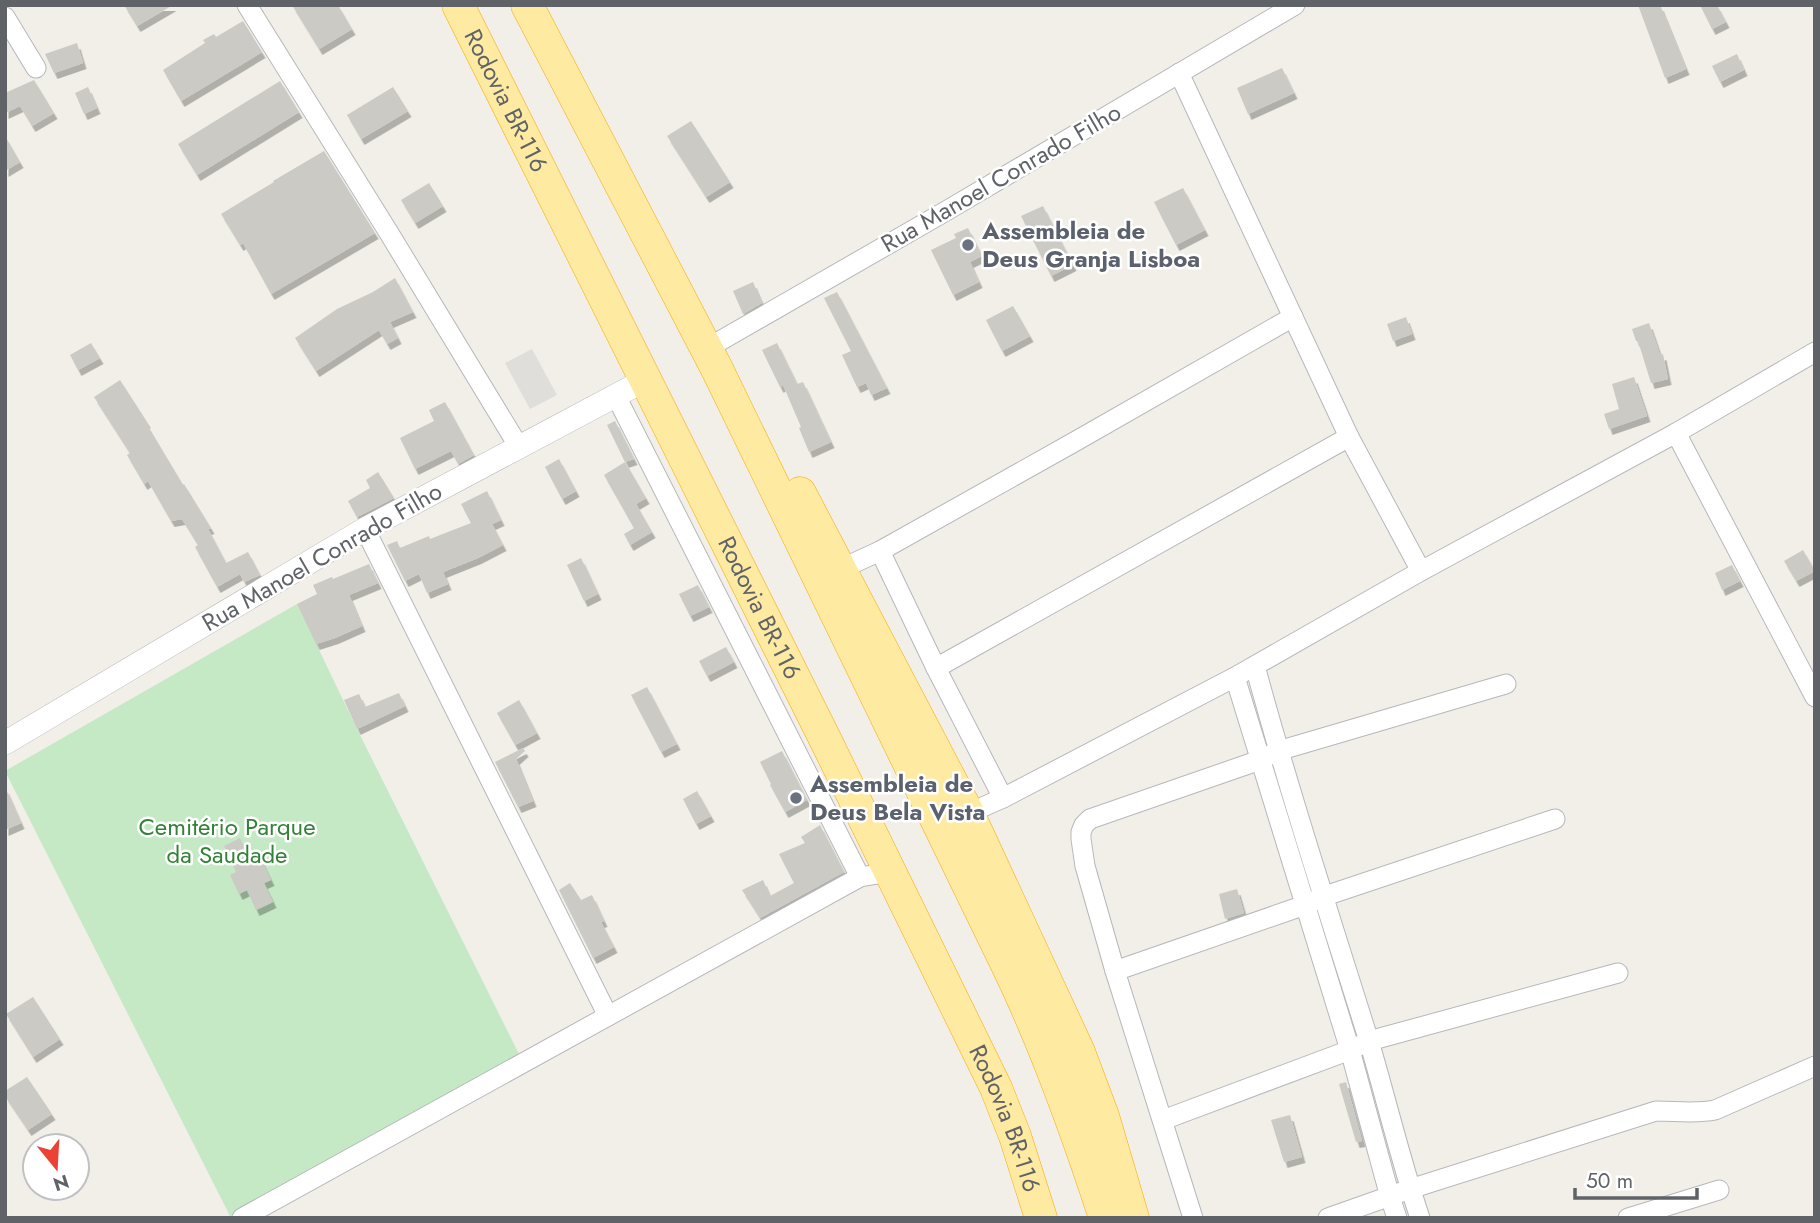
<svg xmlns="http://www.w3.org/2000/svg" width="1820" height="1223" font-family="Jost,sans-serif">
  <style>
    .industrial { fill: #e0deda }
    .green { fill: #c5e8c5 }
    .building { fill: #cccac5; filter: url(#shadow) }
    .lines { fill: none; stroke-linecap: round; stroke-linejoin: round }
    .minor-casing { stroke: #b5b8bc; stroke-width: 21 }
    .tertiary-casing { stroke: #b5b8bc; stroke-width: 24 }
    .trunk-casing { stroke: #f9ab00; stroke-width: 33 }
    .minor { stroke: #fff; stroke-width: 19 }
    .tertiary { stroke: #fff; stroke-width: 23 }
    .trunk { stroke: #feeaa1; stroke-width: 32 }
    .worship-dot { fill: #6b7280; stroke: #fff; stroke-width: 2.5 }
    .labels { text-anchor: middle; stroke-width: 5; stroke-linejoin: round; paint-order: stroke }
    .street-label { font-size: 24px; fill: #5f6368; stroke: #fff }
    .worship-label { font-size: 24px; font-weight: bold; fill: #5b616d; stroke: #fff; text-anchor: start }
    .park-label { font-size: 24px; fill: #348238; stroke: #fff }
  </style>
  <defs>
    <filter id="shadow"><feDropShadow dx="3.5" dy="6" stdDeviation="0" flood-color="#0004"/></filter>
  </defs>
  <rect width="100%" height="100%" fill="#f1efe8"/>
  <path class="industrial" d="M532,349l25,46 -27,14 -25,-46z"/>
  <path class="green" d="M297,604l60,125 163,327 -290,160 -225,-445z"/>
  <g class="building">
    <path d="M124,5h49l-36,21z"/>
    <path d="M292,5h46l14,24 -33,20z"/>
    <path d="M1638,5h22l26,64 -21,9z"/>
    <path d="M1700,5h17l9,17 -14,7z"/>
    <path d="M243,21l19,31 -81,49 -18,-31 42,-27 -2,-3 11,-6 2,3z"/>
    <path d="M77,43l6,20 -29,10 -9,-19z"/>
    <path d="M1737,54l7,16 -24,12 -8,-16z"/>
    <path d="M1282,68l12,25 -46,21 -11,-26z"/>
    <path d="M34,80l20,33 -22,13 -12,-20 -15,7v-20z"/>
    <path d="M280,81l19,31 -102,63 -19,-31z"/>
    <path d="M88,87l9,21 -13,6 -9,-21z"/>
    <path d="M393,87l15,24 -47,28 -14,-24z"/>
    <path d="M691,121l39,61 -24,15 -39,-61z"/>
    <path d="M5,136l15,26 -15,9z"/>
    <path d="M324,151l51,82 -104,61 -28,-51 -3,2 -19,-31 53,-32 -1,-1z"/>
    <path d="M429,183l14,23 -28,17 -14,-23z"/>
    <path d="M1183,188l22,42 -29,15 -22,-43z"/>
    <path d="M1043,206l30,59 -22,11 -30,-60z"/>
    <path d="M968,228l14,28 -12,6 9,20 -26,13 -22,-45 25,-12 -2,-4z"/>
    <path d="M395,278l18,34 -23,10 8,16 -11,6 -8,-14 -63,41 -21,-33 42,-29 36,-17z"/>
    <path d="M753,282l9,21 -19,11 -10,-23z"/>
    <path d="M837,292l50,96 -16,7 -5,-12 -9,4 -15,-32 9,-4 -27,-53z"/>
    <path d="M1013,306l17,30 -28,15 -16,-31z"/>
    <path d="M1406,317l6,17 -19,7 -6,-17z"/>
    <path d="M1649,323l11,32 3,-1 5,25 -17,4 -13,-42h-2l-4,-12z"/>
    <path d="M91,343l9,15 -22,12 -8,-15z"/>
    <path d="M777,343l20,41 6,-2 28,60 -22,10 -10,-24 2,-1 -18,-42 -3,2 -18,-37z"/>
    <path d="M1634,377l13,39 -38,13 -5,-15 15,-5 -7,-25z"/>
    <path d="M120,380l27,42 -1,1 37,62 1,-1 27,44 -3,1 18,34 22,-11 12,23 -16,7 -4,-8 -23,13 -22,-40 3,-2 -16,-26 -11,2 -23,-40 -4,3 -17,-29 3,-2 -36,-56z"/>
    <path d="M445,402l29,53 -16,9 -7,-13 -36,18 -15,-31 34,-17 -5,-11z"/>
    <path d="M615,421l19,38 -9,3 -18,-37z"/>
    <path d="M559,459l17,32 -14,8 -17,-32z"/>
    <path d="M625,462l21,36 -10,6 16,28 -22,13 -6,-11 10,-6 -30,-53z"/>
    <path d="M378,472l16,26 -37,19 -9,-16 22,-13 -4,-8z"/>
    <path d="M487,491l14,29 -9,4 11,21 -25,13 -35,14 5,12 -21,9 -8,-19 -14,7 -18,-36 10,-4 3,7 29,-12 1,3 41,-16 -10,-19z"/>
    <path d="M1803,550l12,21 -19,10 -12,-20z"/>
    <path d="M581,558l17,36 -14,7 -17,-36z"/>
    <path d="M369,564l9,19 -29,12 13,31 -27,12 -19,6 -19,-40 20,-10 -4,-9 19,-8 1,2z"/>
    <path d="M1732,565l8,16 -18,9 -7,-17z"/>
    <path d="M698,585l11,22 -19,9 -11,-22z"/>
    <path d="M726,647l8,15 -27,14 -8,-15z"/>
    <path d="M647,687l30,57 -16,8 -30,-57z"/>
    <path d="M399,693l6,13 -48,23 -13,-29 15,-6 6,13z"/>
    <path d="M519,700l18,33 -22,12 -18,-32z"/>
    <path d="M523,748l2,3 -9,8 17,42 -15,6 -23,-45z"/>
    <path d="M782,751l25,49 -22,12 -15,-27 1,-1 -11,-22z"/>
    <path d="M5,787l16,36 -16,7z"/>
    <path d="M697,791l14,25 -15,8 -13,-25z"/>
    <path d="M820,825l24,47 -84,46 -18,-28 21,-10 7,16 24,-13 -15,-29 26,-11 -4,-6z"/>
    <path d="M240,838l12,25 9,-4 10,21 -7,3 9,19 -17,8 -9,-20 -8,4 -9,-19 6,-3 -12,-26z"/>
    <path d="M570,883l11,17 11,-5 12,26 -3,1 13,25 -21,11 -34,-68z"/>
    <path d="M1237,889l7,24 -19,6 -6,-25z"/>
    <path d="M33,997l27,42 -27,18 -27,-43z"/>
    <path d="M27,1077l25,37 -24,16 -23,-34v-5z"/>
    <path d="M1346,1082l16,59 -6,1 -17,-58z"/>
    <path d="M1290,1115l12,42 -18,5 -13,-42z"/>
  </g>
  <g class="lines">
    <defs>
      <g id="minor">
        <path d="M247,5l142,228 130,214"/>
        <path d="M5,17l31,51"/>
        <path d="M1179,73l170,364 72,134"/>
        <path d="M706,349l240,-138 349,-206"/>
        <path d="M616,396l244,481"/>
        <path d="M1676,433l139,264"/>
        <path d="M365,529l243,487"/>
        <path d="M880,551l56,117 67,130"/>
        <path d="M841,569l39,-18 196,-110 217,-124"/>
        <path d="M1255,666c34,125 74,248 113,372 18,60 32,121 52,180"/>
        <path d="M936,668l413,-231"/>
        <path d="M1235,677l115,373 40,147 7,21"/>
        <path d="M960,817l43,-19 232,-121 186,-106 255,-138 139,-81"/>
        <path d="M1115,971l190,-66 17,-8 233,-78"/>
        <path d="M1163,1120l187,-70 19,-9 249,-68"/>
        <path d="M242,1218l618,-341 30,-5"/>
        <path d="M1193,1218l-78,-247 -30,-105 -4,-27v-7l3,-7 6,-6 170,-59 18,-9 228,-67"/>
        <path d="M1328,1218l82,-29 246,-78c20,0 40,3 59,-1l100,-44"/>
        <path d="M1628,1218l91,-28"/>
      </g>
      <path id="tertiary" d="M5,743l360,-214 280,-149"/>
      <g id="trunk">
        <path id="s1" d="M458,5l368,736 170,347 19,48 26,82"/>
        <path d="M527,5l190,364 291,598c39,81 69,165 97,251"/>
        <path d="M800,493l168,320 111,239 24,64 30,102"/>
      </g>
    </defs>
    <use href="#minor" class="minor-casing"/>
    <use href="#tertiary" class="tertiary-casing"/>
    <use href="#trunk" class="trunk-casing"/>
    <use href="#minor" class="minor"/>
    <use href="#tertiary" class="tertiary"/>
    <use href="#trunk" class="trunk"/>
  </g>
  <g class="worship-dot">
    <circle cx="968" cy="245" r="7"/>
    <circle cx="796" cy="798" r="7"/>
  </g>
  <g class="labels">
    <g class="street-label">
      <text dy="8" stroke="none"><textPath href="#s1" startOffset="107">Rodovia BR-116</textPath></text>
      <text transform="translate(1001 178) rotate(-30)" y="8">Rua Manoel Conrado Filho</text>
      <text transform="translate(322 557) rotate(-30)" y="8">Rua Manoel Conrado Filho</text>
      <text dy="8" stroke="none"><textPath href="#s1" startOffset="674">Rodovia BR-116</textPath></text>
      <text dy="8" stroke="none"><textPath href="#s1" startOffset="1241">Rodovia BR-116</textPath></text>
    </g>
    <g class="worship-label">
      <text x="982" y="239">Assembleia de<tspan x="982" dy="28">Deus Granja Lisboa</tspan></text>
      <text x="810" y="792">Assembleia de<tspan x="810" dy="28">Deus Bela Vista</tspan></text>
    </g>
    <g class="park-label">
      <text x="227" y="835">Cemitério Parque<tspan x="227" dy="28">da Saudade</tspan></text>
    </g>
  </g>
  <rect width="1820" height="1223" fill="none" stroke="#5f6368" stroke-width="14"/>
  <g transform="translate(56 1167) rotate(162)"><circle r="33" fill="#ffffff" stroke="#bfc1c3" stroke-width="2"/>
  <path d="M0-5L12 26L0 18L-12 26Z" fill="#ea4335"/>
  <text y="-10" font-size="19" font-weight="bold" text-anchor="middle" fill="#5f6368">N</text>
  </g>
  <path d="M1575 1188v10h122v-10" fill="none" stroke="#5f6368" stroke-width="3.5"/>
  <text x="1586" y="1188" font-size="21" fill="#5f6368" stroke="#ffffff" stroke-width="5" paint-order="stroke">50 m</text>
</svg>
